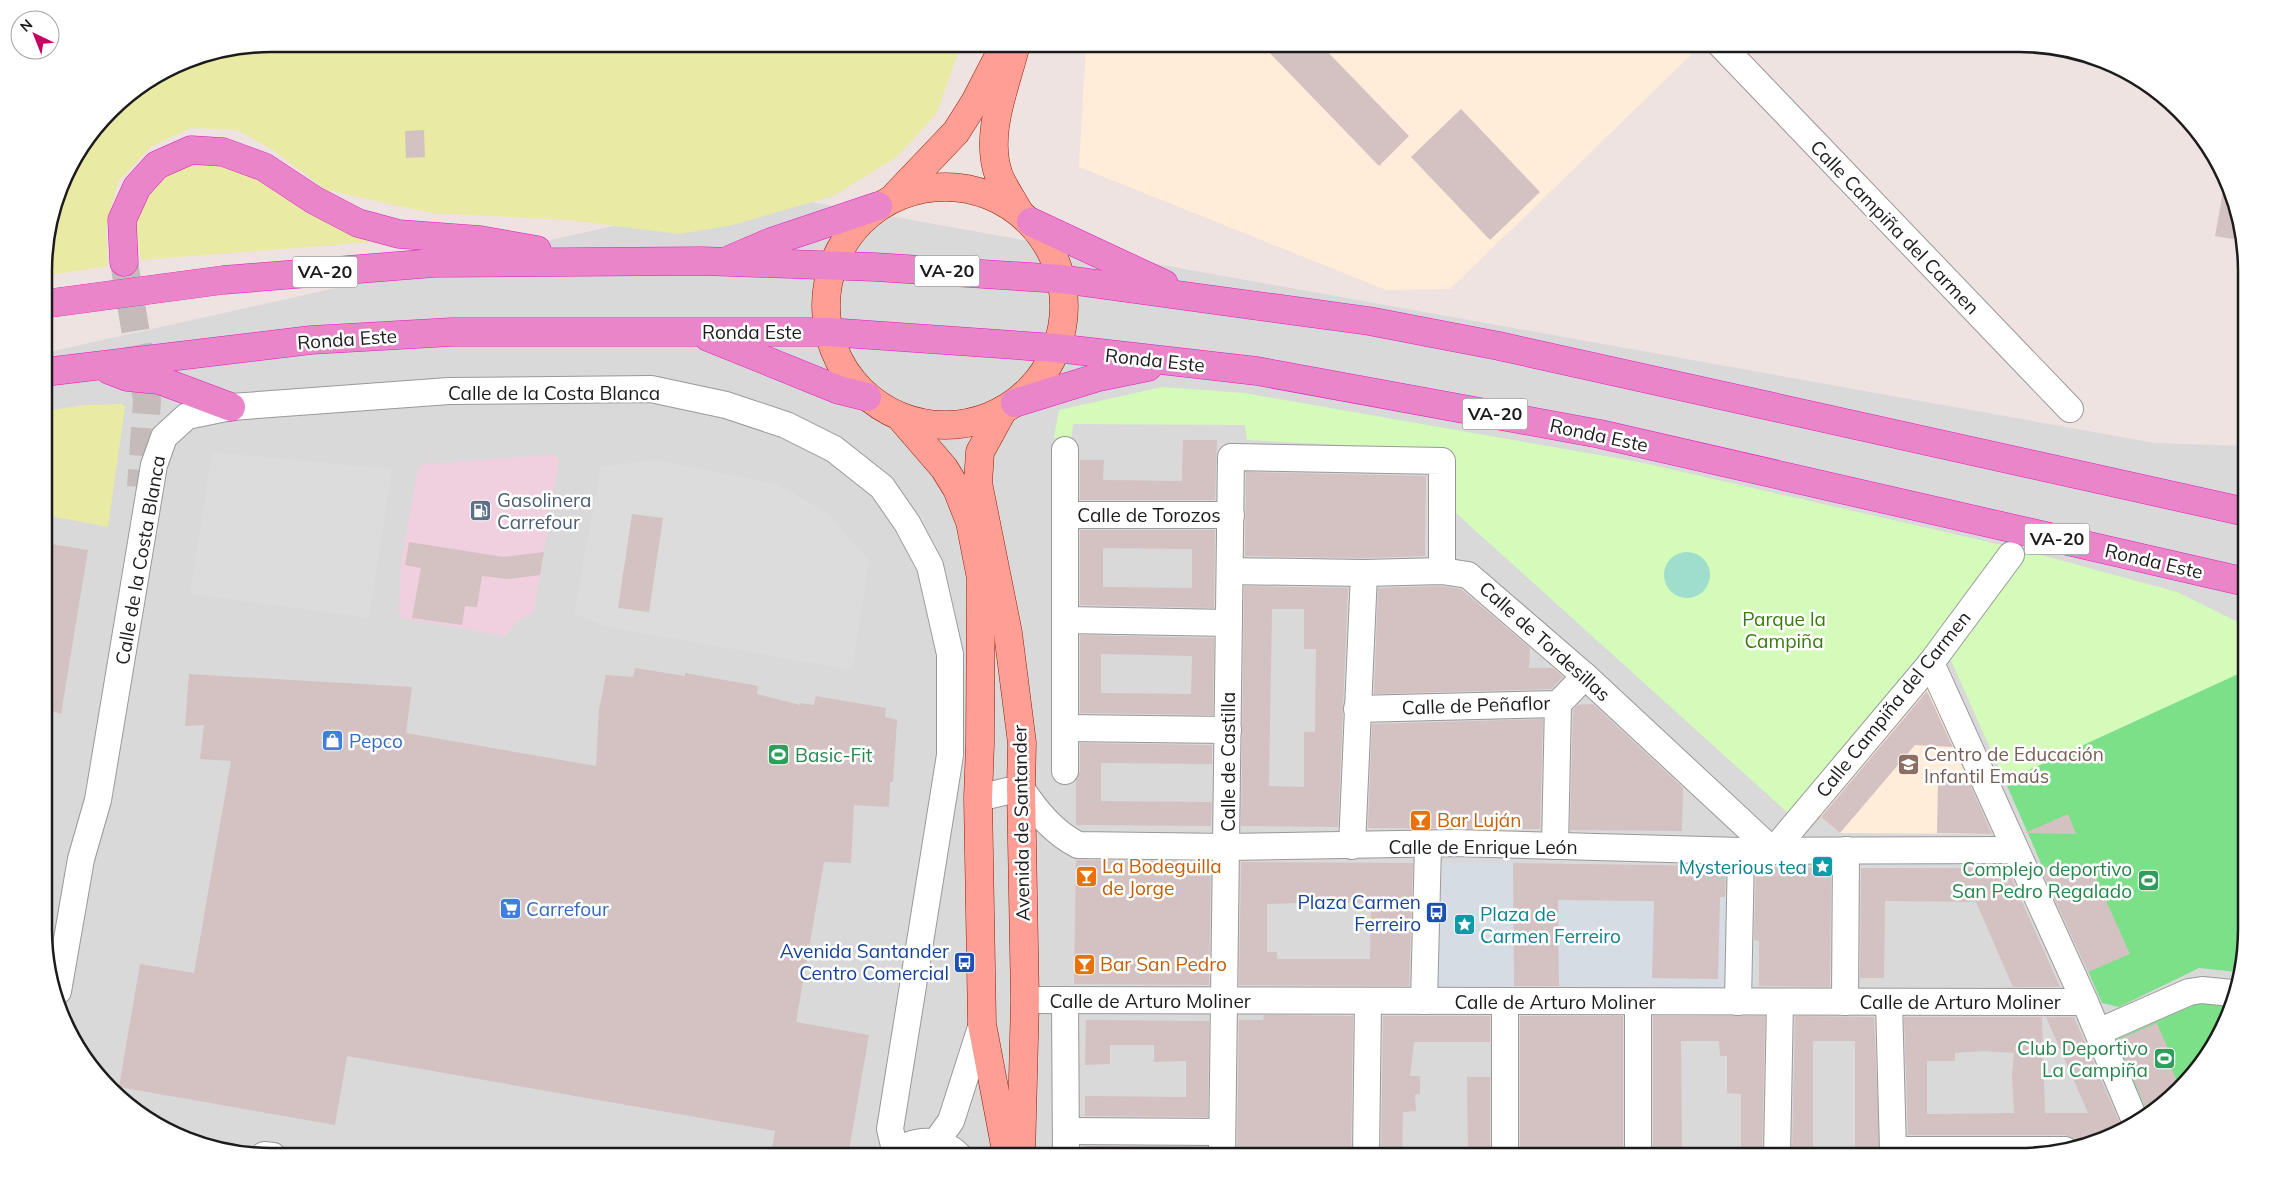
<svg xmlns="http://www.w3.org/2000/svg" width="2291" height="1200" font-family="Mulish,sans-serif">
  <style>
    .residential { fill: #dad9d9 }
    .commercial { fill: #f0cfde }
    .education { fill: #ffecd9 }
    .grass { fill: #e9eba4 }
    .park { fill: #d5fbbb }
    .pitch { fill: #7be088 }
    .parking { fill: #dcdcdc }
    .plaza { fill: #d5dce3 }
    .water { fill: #9fddcd }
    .building { fill: #d4c1c2; fill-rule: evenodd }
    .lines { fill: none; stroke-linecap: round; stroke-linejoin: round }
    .highway-tunnel { stroke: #c4bbba; stroke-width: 28; stroke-dasharray: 28 14; stroke-linecap: butt }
    .minor-casing { stroke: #999; stroke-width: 28 }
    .major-casing { stroke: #941b00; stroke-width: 29 }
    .highway-casing { stroke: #dc1ebb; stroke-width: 29 }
    .minor { stroke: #fff; stroke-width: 26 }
    .major { stroke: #ff9e95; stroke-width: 28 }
    .highway { stroke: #e985c8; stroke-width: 28 }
    .labels { text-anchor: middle; stroke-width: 5; stroke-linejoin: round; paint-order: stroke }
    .shield { fill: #fff; stroke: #606060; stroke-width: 1 }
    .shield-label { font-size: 18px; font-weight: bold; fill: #1c1c1c }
    .street-label { font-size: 19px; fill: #1c1c1c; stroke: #fff }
    .service-label { font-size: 19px; fill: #4e5e75; stroke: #fff; text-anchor: start }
    .park-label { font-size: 19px; fill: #367c07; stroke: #fff }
    .shop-label { font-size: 19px; fill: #366cbe; stroke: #fff; text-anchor: start }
    .education-label { font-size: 19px; fill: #785e54; stroke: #fff; text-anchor: start }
    .leisure-label { font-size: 19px; fill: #27864d; stroke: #fff; text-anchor: end }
    .food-label { font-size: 19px; fill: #c56008; stroke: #fff; text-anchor: start }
    .culture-label { font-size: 19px; fill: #0d838f; stroke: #fff; text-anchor: end }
    .transit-label { font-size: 19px; fill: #164399; stroke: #fff; text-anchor: end }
    .rim { fill: none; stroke: #1c1c1c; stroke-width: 2.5 }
  </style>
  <rect width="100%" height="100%" fill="#eee3e1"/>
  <path class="residential" d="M761,193l1394,250 91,3 1,483 -23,100 -33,50 -45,39 -54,26 -58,12h-1762l-101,-23 -49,-33 -40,-45 -36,-96 -2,-606z"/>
  <path class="commercial" d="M551,455l6,1 2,4 -25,152 -20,12 -8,12 -104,-18 -3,-7 2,-48 17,-94 5,-5z"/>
  <g class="education">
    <path d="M1086,44h594l11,11 -241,234 -64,1 -307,-123z"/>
    <path d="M1919,687l9,1 64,146 -152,-1 -26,-22z"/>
  </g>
  <g class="grass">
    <path d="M272,44h689l-24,69 -40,44 -64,39 -100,29 -54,9 -111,-14 -137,-7 -105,-23 -53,-40 -36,-20 -46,-2 -39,18 -34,36 -12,46 2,38 -64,10v-20l23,-85 54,-71 64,-39z"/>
    <path d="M190,161l43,1 55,38 41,24 43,18 -231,18 -6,-31 4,-22 22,-29z"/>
    <path d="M122,404l3,3 -17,120 -63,-12v-104l41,-6z"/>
  </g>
  <path class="park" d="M1162,387l82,6 395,69 376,86 162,44 69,34 1,44 -242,111 -61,-136 -146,177 -342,-309 -1,-31 -31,-33 -177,-9 -2,-15 -172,-1 -2,22 -17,-9 5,-27z"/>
  <g class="pitch">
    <path d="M2247,670v259l-10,43 -38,-4 -80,39 -17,-4 -97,-222z"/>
    <path d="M2203,1001l27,2 -6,26 -33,50 -42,36 -34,-75z"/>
  </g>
  <g class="parking">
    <path d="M212,452l180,17 -23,149 -179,-24z"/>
    <path d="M656,460l121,24 50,29 42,48 -17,109 -245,-43 -33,-13 27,-148z"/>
  </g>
  <g class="plaza">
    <path d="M1414,863h99l1,124 -101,-1z"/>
    <path d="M1706,896l48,1 1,91 -196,-2 -1,-86 147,2z"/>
  </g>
  <circle class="water" cx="1687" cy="575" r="23"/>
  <g class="building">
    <path d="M1261,44h59l89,92 -30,30z"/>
    <path d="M1461,109l79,83 -50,48 -79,-83z"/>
    <path d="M424,130l1,27 -19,1 -1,-27z"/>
    <path d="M2224,186l21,55 -30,-5z"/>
    <path d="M1183,440h34l-2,60h-135v-40h24l-1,20 79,1z"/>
    <path d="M1246,472l180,4 -1,80 -61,2 -119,-2z"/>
    <path d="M632,514l31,4 -14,94 -31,-4z"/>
    <path d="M1080,530h135l-1,78 -134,-3zM1103,548l89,1v39l-89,-1z"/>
    <path d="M409,542l94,15 41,-5 -4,23 -33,4 -25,-3 -5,31 -12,-1 -3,19 -50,-7 9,-50 -16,-3z"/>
    <path d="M45,543l43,7 -27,164 -16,-6z"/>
    <path d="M1244,586l104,2 -10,239 -97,-1zM1272,609h32v40h12l-1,83h-11v55l-35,-1z"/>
    <path d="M1441,586l20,3 69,59 -1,20h24l10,9 -12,12 -177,5 4,-106z"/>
    <path d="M1080,635l134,3 -1,77 -133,-2zM1101,654l91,2 -1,38 -90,-1z"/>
    <path d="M635,668l50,8v-3l73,13 -1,8 43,11v-2l14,2 2,-9 70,12 -1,9 12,3 -4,62h-3l-1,25 -35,-2 -3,58 -27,-1 -28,160 73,13 -21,121h-77l4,-25 -428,-75 -12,69 -216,-38 21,-123 54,9 37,-212 -31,-2 4,-34 -19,1 4,-52 223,13 -6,46 190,33 3,-57 7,-34 27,2z"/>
    <path d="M1927,691l26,56 -38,-2 -75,88 -19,-16z"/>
    <path d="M1593,704l90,84 -1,43 -112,-1 3,-120 5,-5z"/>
    <path d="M1543,719l-3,110 -172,-1 4,-104z"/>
    <path d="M1080,743l132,2v19l-111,-1v38l111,1 -1,24 -135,-1v-45l4,-9z"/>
    <path d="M1969,782l23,52 -55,-1 1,-50z"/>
    <path d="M2068,814l8,20 -51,-1z"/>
    <path d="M1076,860l135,2 -2,123 -135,-1z"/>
    <path d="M1241,862l172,1 -4,123 -170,-1zM1328,902l43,1 -1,56h-93v-7h-10v-48z"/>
    <path d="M1513,863l213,3 -1,31h-5l-2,82 -66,-1 2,-77 -96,-1 1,86h-45z"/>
    <path d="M1756,867l75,1 -1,119 -71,-1v-45l-5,-1z"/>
    <path d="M2040,867h51l39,87 -42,18z"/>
    <path d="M1861,868h146l53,119h-47l-37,-85 -91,-1 -1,77h-24z"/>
    <path d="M1264,1015l89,1 -2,140h-22v-3l-65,-1v4h-27l2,-136h24z"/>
    <path d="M1383,1016h107v26h-76l-4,34h10v18l-5,1 1,16 -13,1 -1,44h-21z"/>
    <rect x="1520" y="1016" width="103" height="140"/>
    <path d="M1653,1016h112l-3,140h-21v-62l-14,-1v-37h-7l-1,-15h-38l1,115h-29z"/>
    <path d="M1795,1016l79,1 6,139h-25v-115h-42v115h-21z"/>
    <path d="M1904,1017h138l3,96h43l-42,-96h28l48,111 -24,11h-23l-10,-4h-157zM1984,1051l30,2 -2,24 2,36 -87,1v-53h28v-8z"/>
    <path d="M1086,1020l123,1 -1,96 -123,-1v-20l101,1v-36l-32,1v-17h-44v19l-25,1z"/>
    <path d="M2157,1023l14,33 -4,2 13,30 -31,27 -32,-75z"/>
    <path d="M1467,1077h23v79h-22z"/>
    <path d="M1085,1146l122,1v9h-122z"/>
  </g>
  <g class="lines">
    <path class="highway-tunnel" d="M124,262l23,138 -6,87"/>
    <defs>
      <g id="minor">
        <path d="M1720,44l350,365"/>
        <path d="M1067,515h164"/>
        <path d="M1230,571l134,2 78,-2 26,4 117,101 188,175 158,-188 80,-108"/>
        <path d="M1066,620l163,3"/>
        <path d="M1931,663l154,339 51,121"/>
        <path d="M1357,709l201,-5 27,-28"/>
        <path d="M1066,728l162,2"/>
        <path d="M1065,771v-321"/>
        <path d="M978,798l43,-10c15,23 32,44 57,57l149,2 229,-4 285,8 274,-1"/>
        <path d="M1352,846l12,-273"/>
        <path d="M1555,846l3,-142"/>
        <path d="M58,991l23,-132 17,-59 56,-335 10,-28 23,-21 44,-9 218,-16 202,-2 75,16 60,20 48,24 48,38 25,36 23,43 20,88v101l-60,374 6,25"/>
        <path d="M1025,1000l1060,2"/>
        <path d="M1065,1000l1,156"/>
        <path d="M1424,1001l4,-156"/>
        <path d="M1505,1002v154"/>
        <path d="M1638,1002v154"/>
        <path d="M1738,1002l3,-151"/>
        <path d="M1845,1002l1,-152"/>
        <path d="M1889,1002l4,148h31v6"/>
        <path d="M2098,1032l91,-40 13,-2 30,3"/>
        <path d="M1066,1131l156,1"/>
        <path d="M936,1142l15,-21 31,-97"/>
        <path d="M1924,1150h141"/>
        <path d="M264,1155l9,1"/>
        <path d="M894,1156c18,-19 47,-19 65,0"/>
        <path d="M1222,1156l9,-699 211,4v110"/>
        <path d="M1366,1156l2,-154"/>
        <path d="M1777,1156l3,-154"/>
      </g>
      <g id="major">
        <path d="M1015,48c-10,40 -31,87 -16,128 5,12 13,23 19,34"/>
        <circle cx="945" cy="306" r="119"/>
        <path d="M896,195l60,-63 19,-30 30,-58"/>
        <path d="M1003,410l-23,42 -2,31 30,150 14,110 -1,45 4,212 -4,156"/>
        <path d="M900,417l44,51 13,21 13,33 11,56 -1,166 -2,54 4,226 25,132"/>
      </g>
      <g id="highway">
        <path d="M1031,222l133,62"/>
        <path d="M731,259l40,-17 107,-36"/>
        <path d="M124,262l-2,-42 15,-33 20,-22 34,-15 32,2 41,15 50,33 44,23 41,11 81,6 57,10"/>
        <path d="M44,304l179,-24 211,-17 268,-2 173,6 186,12 308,42 130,25 747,166"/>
        <path d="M708,337l131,53 28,7"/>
        <path d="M109,370l18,7 32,3 72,27"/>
        <path d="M45,372l266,-32 141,-8h376l228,16 201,23 343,63 646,148"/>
        <path d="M1015,403l84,-26 49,-10"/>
      </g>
    </defs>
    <use href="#minor" class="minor-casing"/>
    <use href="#major" class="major-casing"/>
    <use href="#highway" class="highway-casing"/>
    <use href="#minor" class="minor"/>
    <use href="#major" class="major"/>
    <use href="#highway" class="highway"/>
  </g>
  <defs>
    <symbol id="fuel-square" viewBox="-11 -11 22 22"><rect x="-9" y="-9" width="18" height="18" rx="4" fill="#5c6f8a" stroke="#fff"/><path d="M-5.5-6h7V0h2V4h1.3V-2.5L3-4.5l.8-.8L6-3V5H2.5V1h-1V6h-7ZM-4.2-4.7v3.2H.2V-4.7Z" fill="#fff"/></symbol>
    <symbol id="shop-square" viewBox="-11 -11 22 22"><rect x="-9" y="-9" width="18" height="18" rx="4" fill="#3f7fe0" stroke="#fff"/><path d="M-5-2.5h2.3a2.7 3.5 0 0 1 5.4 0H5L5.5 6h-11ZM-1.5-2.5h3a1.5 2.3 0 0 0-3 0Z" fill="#fff"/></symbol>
    <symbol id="stadium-square" viewBox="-11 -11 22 22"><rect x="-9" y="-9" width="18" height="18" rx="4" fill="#2e9e5b" stroke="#fff"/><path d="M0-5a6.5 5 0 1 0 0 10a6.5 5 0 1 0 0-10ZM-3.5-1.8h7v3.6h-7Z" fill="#fff"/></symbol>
    <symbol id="school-square" viewBox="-11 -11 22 22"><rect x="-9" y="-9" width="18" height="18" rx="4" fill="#8d6e63" stroke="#fff"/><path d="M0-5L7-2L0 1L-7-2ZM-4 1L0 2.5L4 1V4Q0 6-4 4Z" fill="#fff"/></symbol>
    <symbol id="bar-square" viewBox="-11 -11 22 22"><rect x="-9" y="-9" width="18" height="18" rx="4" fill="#e8710a" stroke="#fff"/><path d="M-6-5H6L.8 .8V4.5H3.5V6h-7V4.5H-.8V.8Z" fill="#fff"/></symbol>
    <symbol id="sight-square" viewBox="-11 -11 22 22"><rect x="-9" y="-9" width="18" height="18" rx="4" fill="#0f9aa8" stroke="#fff"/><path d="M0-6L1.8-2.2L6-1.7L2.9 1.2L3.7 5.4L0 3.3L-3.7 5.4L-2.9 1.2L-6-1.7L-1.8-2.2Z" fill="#fff"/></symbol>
    <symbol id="supermarket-square" viewBox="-11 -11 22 22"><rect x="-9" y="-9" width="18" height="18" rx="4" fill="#3f7fe0" stroke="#fff"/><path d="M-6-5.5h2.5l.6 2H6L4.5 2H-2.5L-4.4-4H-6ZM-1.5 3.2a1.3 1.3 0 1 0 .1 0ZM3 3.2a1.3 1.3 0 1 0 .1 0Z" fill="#fff"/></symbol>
    <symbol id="bus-square" viewBox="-11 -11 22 22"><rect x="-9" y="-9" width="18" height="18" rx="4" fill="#1a4fb4" stroke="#fff"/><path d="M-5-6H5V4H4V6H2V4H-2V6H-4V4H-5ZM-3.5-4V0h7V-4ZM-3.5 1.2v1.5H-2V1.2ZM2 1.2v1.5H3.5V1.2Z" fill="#fff"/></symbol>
  </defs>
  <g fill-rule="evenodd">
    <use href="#fuel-square" x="468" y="498" width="25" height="25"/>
    <use href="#shop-square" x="320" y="728" width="25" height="25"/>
    <use href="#stadium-square" x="766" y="742" width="25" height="25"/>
    <use href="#school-square" x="1896" y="752" width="25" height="25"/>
    <use href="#bar-square" x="1408" y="808" width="25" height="25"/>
    <use href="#sight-square" x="1810" y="854" width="25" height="25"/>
    <use href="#bar-square" x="1074" y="864" width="25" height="25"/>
    <use href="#stadium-square" x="2136" y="868" width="25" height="25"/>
    <use href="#supermarket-square" x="498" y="896" width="25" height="25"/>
    <use href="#bus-square" x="1424" y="900" width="25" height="25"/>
    <use href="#sight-square" x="1452" y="912" width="25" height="25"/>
    <use href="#bus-square" x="952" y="950" width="25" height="25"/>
    <use href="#bar-square" x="1072" y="952" width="25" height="25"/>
    <use href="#stadium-square" x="2152" y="1046" width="25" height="25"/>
  </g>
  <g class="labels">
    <g class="shield">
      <rect x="914.5" y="255.5" width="65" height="31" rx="4"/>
      <rect x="292.5" y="256.5" width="65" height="31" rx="4"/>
      <rect x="1462.5" y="398.5" width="65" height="31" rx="4"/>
      <rect x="2024.5" y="523.5" width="65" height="31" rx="4"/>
    </g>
    <g class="shield-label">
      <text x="947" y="277">VA-20</text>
      <text x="325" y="278">VA-20</text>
      <text x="1495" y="420">VA-20</text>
      <text x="2057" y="545">VA-20</text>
    </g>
    <g class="street-label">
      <text transform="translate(1895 227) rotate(46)" y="7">Calle Campiña del Carmen</text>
      <text x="752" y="339">Ronda Este</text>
      <text transform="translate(347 339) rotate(-4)" y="7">Ronda Este</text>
      <text transform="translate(1155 360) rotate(6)" y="7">Ronda Este</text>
      <text x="554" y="400">Calle de la Costa Blanca</text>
      <text transform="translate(1599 435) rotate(12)" y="7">Ronda Este</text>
      <text x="1149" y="522">Calle de Torozos</text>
      <text transform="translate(140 560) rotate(-80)" y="7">Calle de la Costa Blanca</text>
      <text transform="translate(2154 561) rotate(13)" y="7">Ronda Este</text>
      <text transform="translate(1545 641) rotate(42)" y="7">Calle de Tordesillas</text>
      <text transform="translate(1893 704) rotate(-51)" y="7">Calle Campiña del Carmen</text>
      <text transform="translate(1476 705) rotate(-2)" y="7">Calle de Peñaflor</text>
      <text transform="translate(1228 762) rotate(-90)" y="7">Calle de Castilla</text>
      <text transform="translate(1021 823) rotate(-91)" y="7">Avenida de Santander</text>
      <text x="1483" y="854">Calle de Enrique León</text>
      <text x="1150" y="1008">Calle de Arturo Moliner</text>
      <text x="1555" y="1009">Calle de Arturo Moliner</text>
      <text x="1960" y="1009">Calle de Arturo Moliner</text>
    </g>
    <g class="service-label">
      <text x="497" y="507">Gasolinera<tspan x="497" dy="22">Carrefour</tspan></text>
    </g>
    <g class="park-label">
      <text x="1784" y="626">Parque la<tspan x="1784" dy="22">Campiña</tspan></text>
    </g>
    <g class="shop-label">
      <text x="349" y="748">Pepco</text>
      <text x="526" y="916">Carrefour</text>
    </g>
    <g class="education-label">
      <text x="1924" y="761">Centro de Educación<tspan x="1924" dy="22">Infantil Emaús</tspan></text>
    </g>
    <g class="leisure-label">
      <text x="795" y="762" text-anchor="start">Basic-Fit</text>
      <text x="2132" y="876">Complejo deportivo<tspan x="2132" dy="22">San Pedro Regalado</tspan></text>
      <text x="2148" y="1055">Club Deportivo<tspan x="2148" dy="22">La Campiña</tspan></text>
    </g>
    <g class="food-label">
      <text x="1437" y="827">Bar Luján</text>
      <text x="1102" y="873">La Bodeguilla<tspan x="1102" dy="22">de Jorge</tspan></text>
      <text x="1100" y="971">Bar San Pedro</text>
    </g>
    <g class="culture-label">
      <text x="1807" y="874">Mysterious tea</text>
      <text x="1480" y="921" text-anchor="start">Plaza de<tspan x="1480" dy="22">Carmen Ferreiro</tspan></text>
    </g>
    <g class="transit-label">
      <text x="1421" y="909">Plaza Carmen<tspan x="1421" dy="22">Ferreiro</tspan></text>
      <text x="949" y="958">Avenida Santander<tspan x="949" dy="22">Centro Comercial</tspan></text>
    </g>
  </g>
  <path d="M0 0H2291V1200H0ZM271 52H2019A219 219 0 0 1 2238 271V929A219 219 0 0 1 2019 1148H271A219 219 0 0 1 52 929V271A219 219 0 0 1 271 52Z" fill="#fff" fill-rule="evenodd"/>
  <path class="rim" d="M271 52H2019A219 219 0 0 1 2238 271V929A219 219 0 0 1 2019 1148H271A219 219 0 0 1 52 929V271A219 219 0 0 1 271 52Z"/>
  <g transform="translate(35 35) rotate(317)"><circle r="24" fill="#ffffff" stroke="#a4a4a4"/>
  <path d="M0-4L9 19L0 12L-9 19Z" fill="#c80061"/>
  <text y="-8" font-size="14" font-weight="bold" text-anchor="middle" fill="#1c1c1c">N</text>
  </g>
</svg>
